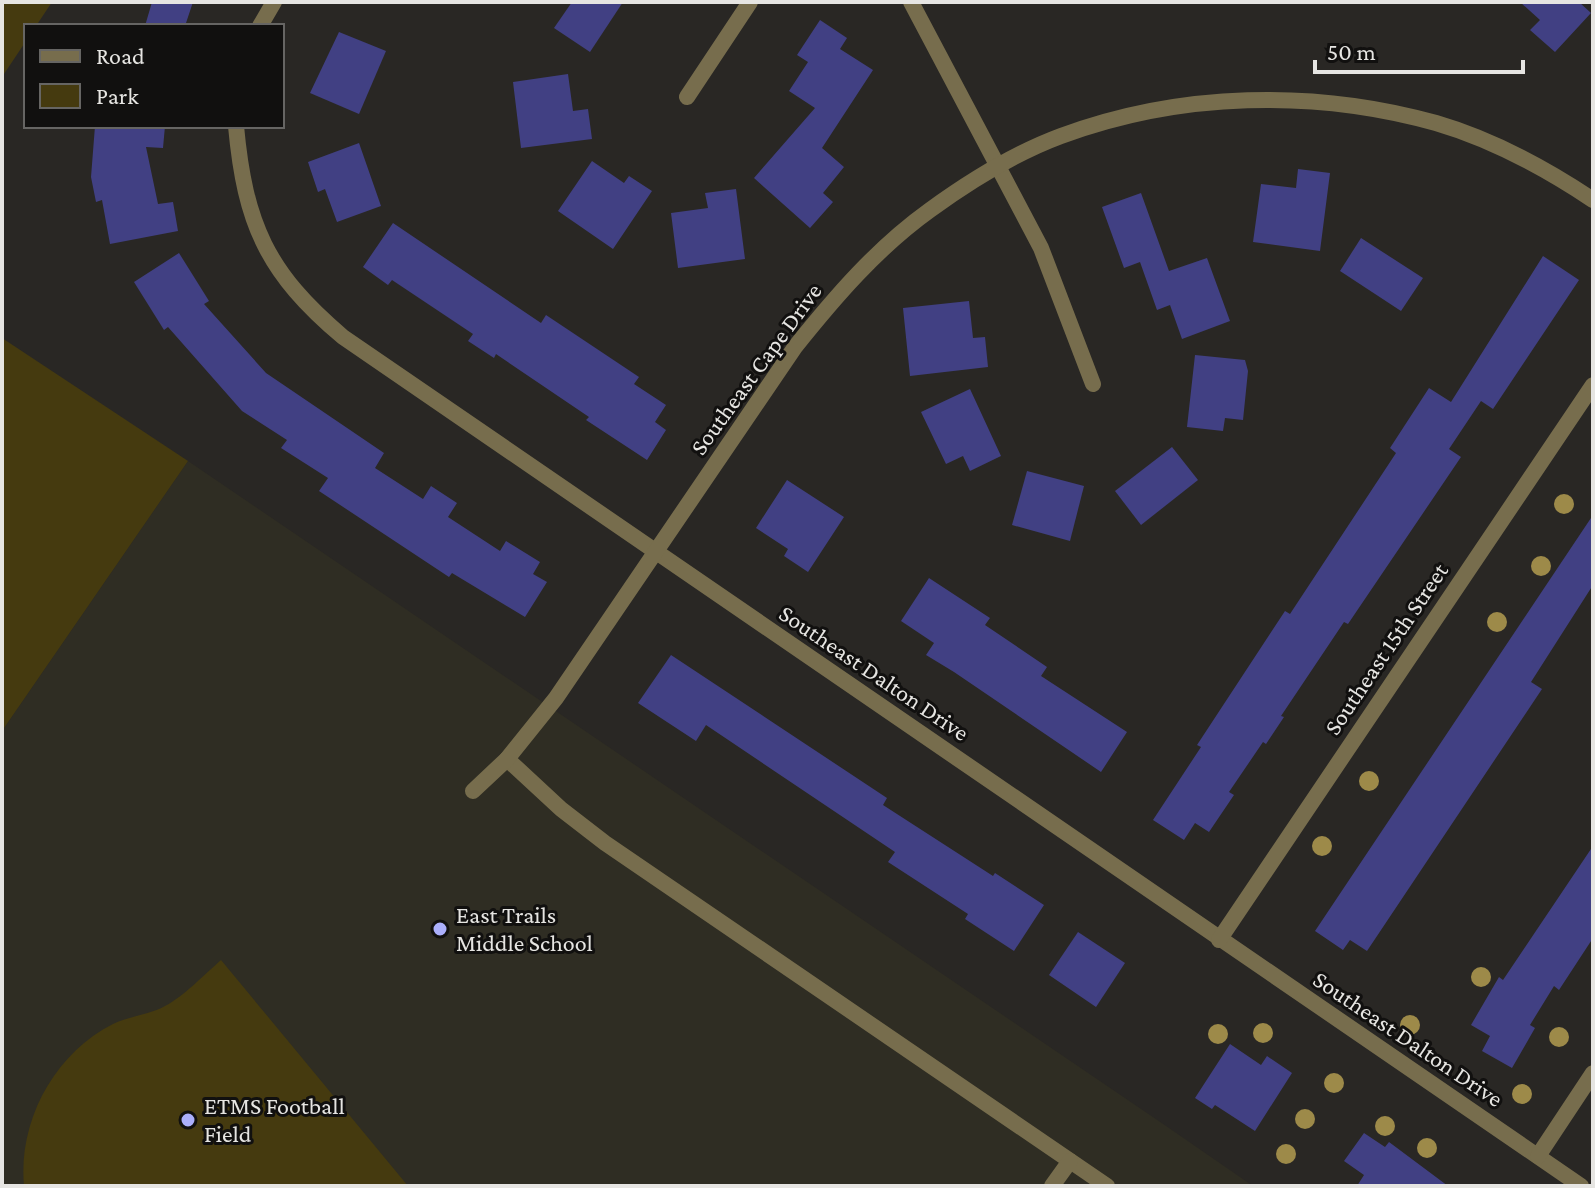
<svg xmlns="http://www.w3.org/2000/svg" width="1595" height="1188" font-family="'Crimson Pro',serif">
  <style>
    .built { fill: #2f2d23 }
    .green { fill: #453a0f }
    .building { fill: #414083 }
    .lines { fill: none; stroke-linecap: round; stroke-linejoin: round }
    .service { stroke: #776d4d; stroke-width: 16 }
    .minor { stroke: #776d4d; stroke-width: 16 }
    .tree { fill: #9d8a49 }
    .poi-dot { fill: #abaffb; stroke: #11100f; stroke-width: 3 }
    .labels { text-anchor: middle; stroke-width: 6; stroke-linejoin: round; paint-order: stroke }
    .street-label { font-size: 24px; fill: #e6e5e2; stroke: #11100f }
    .poi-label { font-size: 24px; fill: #e6e5e2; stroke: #11100f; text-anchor: start }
  </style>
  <rect width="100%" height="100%" fill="#292724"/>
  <path class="built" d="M188,461l981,667 84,58h-1251v-455z"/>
  <g class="green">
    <path d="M2,2h50l-16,24h-10v15l-24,36z"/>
    <path d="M2,338l186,123 -186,270z"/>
    <path d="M221,960l187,226h-384c-6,-65 30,-132 89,-162 16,-8 36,-9 52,-18 18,-9 40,-32 56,-46z"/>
  </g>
  <g class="building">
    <path d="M152,2h41l-8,24h-40z"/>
    <path d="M572,2h51l-33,50 -36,-24z"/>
    <path d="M1520,2h59l12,11 -36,39 -25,-22 10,-10z"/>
    <path d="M820,20l27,18 -7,11 33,21 -51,78 22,19 -21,26 10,9 -23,26 -56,-50 61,-70 -26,-17 19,-29 -11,-7z"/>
    <path d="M339,32l47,19 -27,63 -49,-21z"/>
    <path d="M568,74l5,37 15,-2 4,30 -71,9 -8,-66z"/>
    <path d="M95,126h70l-2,22 -17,-1 12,57 15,-2 5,29 -68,13 -8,-44 -6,2 -5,-25z"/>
    <path d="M359,143l22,63 -44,16 -12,-33 -7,3 -10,-30z"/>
    <path d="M592,161l32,22 5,-7 23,15 -39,58 -55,-38z"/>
    <path d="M1298,169l32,4 -10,78 -67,-9 8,-58 35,4z"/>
    <path d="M736,189l9,70 -67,9 -7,-55 37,-5 -3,-15z"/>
    <path d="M1141,193l28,78 38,-13 23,63 -48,18 -12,-34 -13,5 -17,-48 -16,6 -22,-61z"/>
    <path d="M393,223l148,100 5,-8 93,62 -5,7 32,21 -11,17 11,8 -19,30 -61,-40 3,-3 -93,-63 -2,4 -26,-17 5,-7 -81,-54 -4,5 -25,-18z"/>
    <path d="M1361,238l62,40 -22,33 -61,-40z"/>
    <path d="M179,253l30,48 -5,3 62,69 118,80 -9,15 48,31 8,-13 26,17 -9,14 52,34 6,-10 34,21 -7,12 14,8 -22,35 -73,-44 -3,4 -130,-86 9,-13 -47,-30 6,-8 -45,-29 -74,-84 -4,3 -30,-48z"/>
    <path d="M1543,256l36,24 -86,129 -12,-8 -32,48 12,8 -113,167 -4,-2 -63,94 3,1 -18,27 -3,-2 -34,50 5,3 -25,37 -14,-9 -11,17 -31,-20 48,-73 -4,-2 88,-134 5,3 106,-161 -6,-5 39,-60 22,14z"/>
    <path d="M969,301l4,37 12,-1 3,30 -78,9 -7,-68z"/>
    <path d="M1195,355l50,5 3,11 -5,49 -18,-2 -2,13 -36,-4z"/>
    <path d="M970,389l31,67 -31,15 -7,-15 -17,8 -25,-52z"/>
    <path d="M1172,447l26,33 -57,45 -26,-34z"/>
    <path d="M1027,471l57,15 -14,55 -58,-16z"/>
    <path d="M787,480l57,37 -36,55 -24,-16 4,-7 -32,-21z"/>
    <path d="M1593,515v70l-62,97 11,7 -175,262 -17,-11 -7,10 -28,-19z"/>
    <path d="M929,578l61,40 -5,7 62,42 -6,9 86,56 -26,40 -147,-100 -28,-17 8,-12 -33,-22z"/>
    <path d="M671,655l216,143 -4,7 110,71 2,-3 49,32 -30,46 -49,-32 3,-5 -80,-52 7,-10 -189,-127 -10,16 -58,-38z"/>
    <path d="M1593,846v92l-34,52 -5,-4 -24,39 5,3 -23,40 -30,-17 8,-15 -19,-11 28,-48 4,3z"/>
    <path d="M1078,932l47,31 -29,44 -47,-32z"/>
    <path d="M1230,1044l31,21 6,-9 25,17 -37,58 -40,-26 -3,4 -17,-11z"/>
    <path d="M1364,1133l21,14 4,-5 59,44h-91l7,-11 -20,-14z"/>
  </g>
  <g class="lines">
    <g class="service">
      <path d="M507,759l54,50 44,34 502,343"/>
      <path d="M1052,1186l18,-25"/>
    </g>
    <g class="minor">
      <path d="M911,2l130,246 52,136"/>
      <path d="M260,26l14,-24"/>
      <path d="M687,97l63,-95"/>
      <path d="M236,126c9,98 31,147 107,211l1238,849"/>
      <path d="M473,791l34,-32 49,-61 239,-351c40,-50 82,-99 135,-137 40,-29 85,-57 131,-74 119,-44 253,-47 375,-13 55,16 109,45 157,77"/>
      <path d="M1219,940l374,-555"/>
      <path d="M1538,1156l55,-83"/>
    </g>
  </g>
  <g class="tree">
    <circle cx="1564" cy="504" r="10"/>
    <circle cx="1541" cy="566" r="10"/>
    <circle cx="1497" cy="622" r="10"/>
    <circle cx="1369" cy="781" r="10"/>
    <circle cx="1322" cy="846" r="10"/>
    <circle cx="1481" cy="977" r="10"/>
    <circle cx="1410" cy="1025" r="10"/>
    <circle cx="1263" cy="1033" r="10"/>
    <circle cx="1218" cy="1034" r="10"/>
    <circle cx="1559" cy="1037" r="10"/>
    <circle cx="1334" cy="1083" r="10"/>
    <circle cx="1522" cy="1094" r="10"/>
    <circle cx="1305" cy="1119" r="10"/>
    <circle cx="1385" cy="1126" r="10"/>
    <circle cx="1427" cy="1148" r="10"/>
    <circle cx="1286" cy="1154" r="10"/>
  </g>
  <g class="poi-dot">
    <circle cx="440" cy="929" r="8"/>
    <circle cx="188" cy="1120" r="8"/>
  </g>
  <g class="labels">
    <g class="street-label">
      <text transform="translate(756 369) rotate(-54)" y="8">Southeast Cape Drive</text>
      <text transform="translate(1386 649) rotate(-56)" y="8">Southeast 15th Street</text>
      <text transform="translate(874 673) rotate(34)" y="8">Southeast Dalton Drive</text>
      <text transform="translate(1408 1039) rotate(34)" y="8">Southeast Dalton Drive</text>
    </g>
    <g class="poi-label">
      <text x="456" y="923">East Trails<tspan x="456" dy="28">Middle School</tspan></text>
      <text x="204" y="1114">ETMS Football<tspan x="204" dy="28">Field</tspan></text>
    </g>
  </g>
  <rect width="1595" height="1188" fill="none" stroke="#e6e5e2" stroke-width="8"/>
  <rect x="24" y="24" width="260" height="104" fill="#11100f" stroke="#666563" stroke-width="2"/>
  <rect x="40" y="50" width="40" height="12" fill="#776d4d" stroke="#666563" stroke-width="2"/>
  <text x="96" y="64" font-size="24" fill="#e6e5e2">Road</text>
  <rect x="40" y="84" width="40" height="24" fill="#453a0f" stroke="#666563" stroke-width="2"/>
  <text x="96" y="104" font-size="24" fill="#e6e5e2">Park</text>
  <path d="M1315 60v12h208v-12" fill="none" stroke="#e6e5e2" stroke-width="4"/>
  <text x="1327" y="60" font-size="24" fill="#e6e5e2" stroke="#11100f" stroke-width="6" paint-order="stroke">50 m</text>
</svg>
